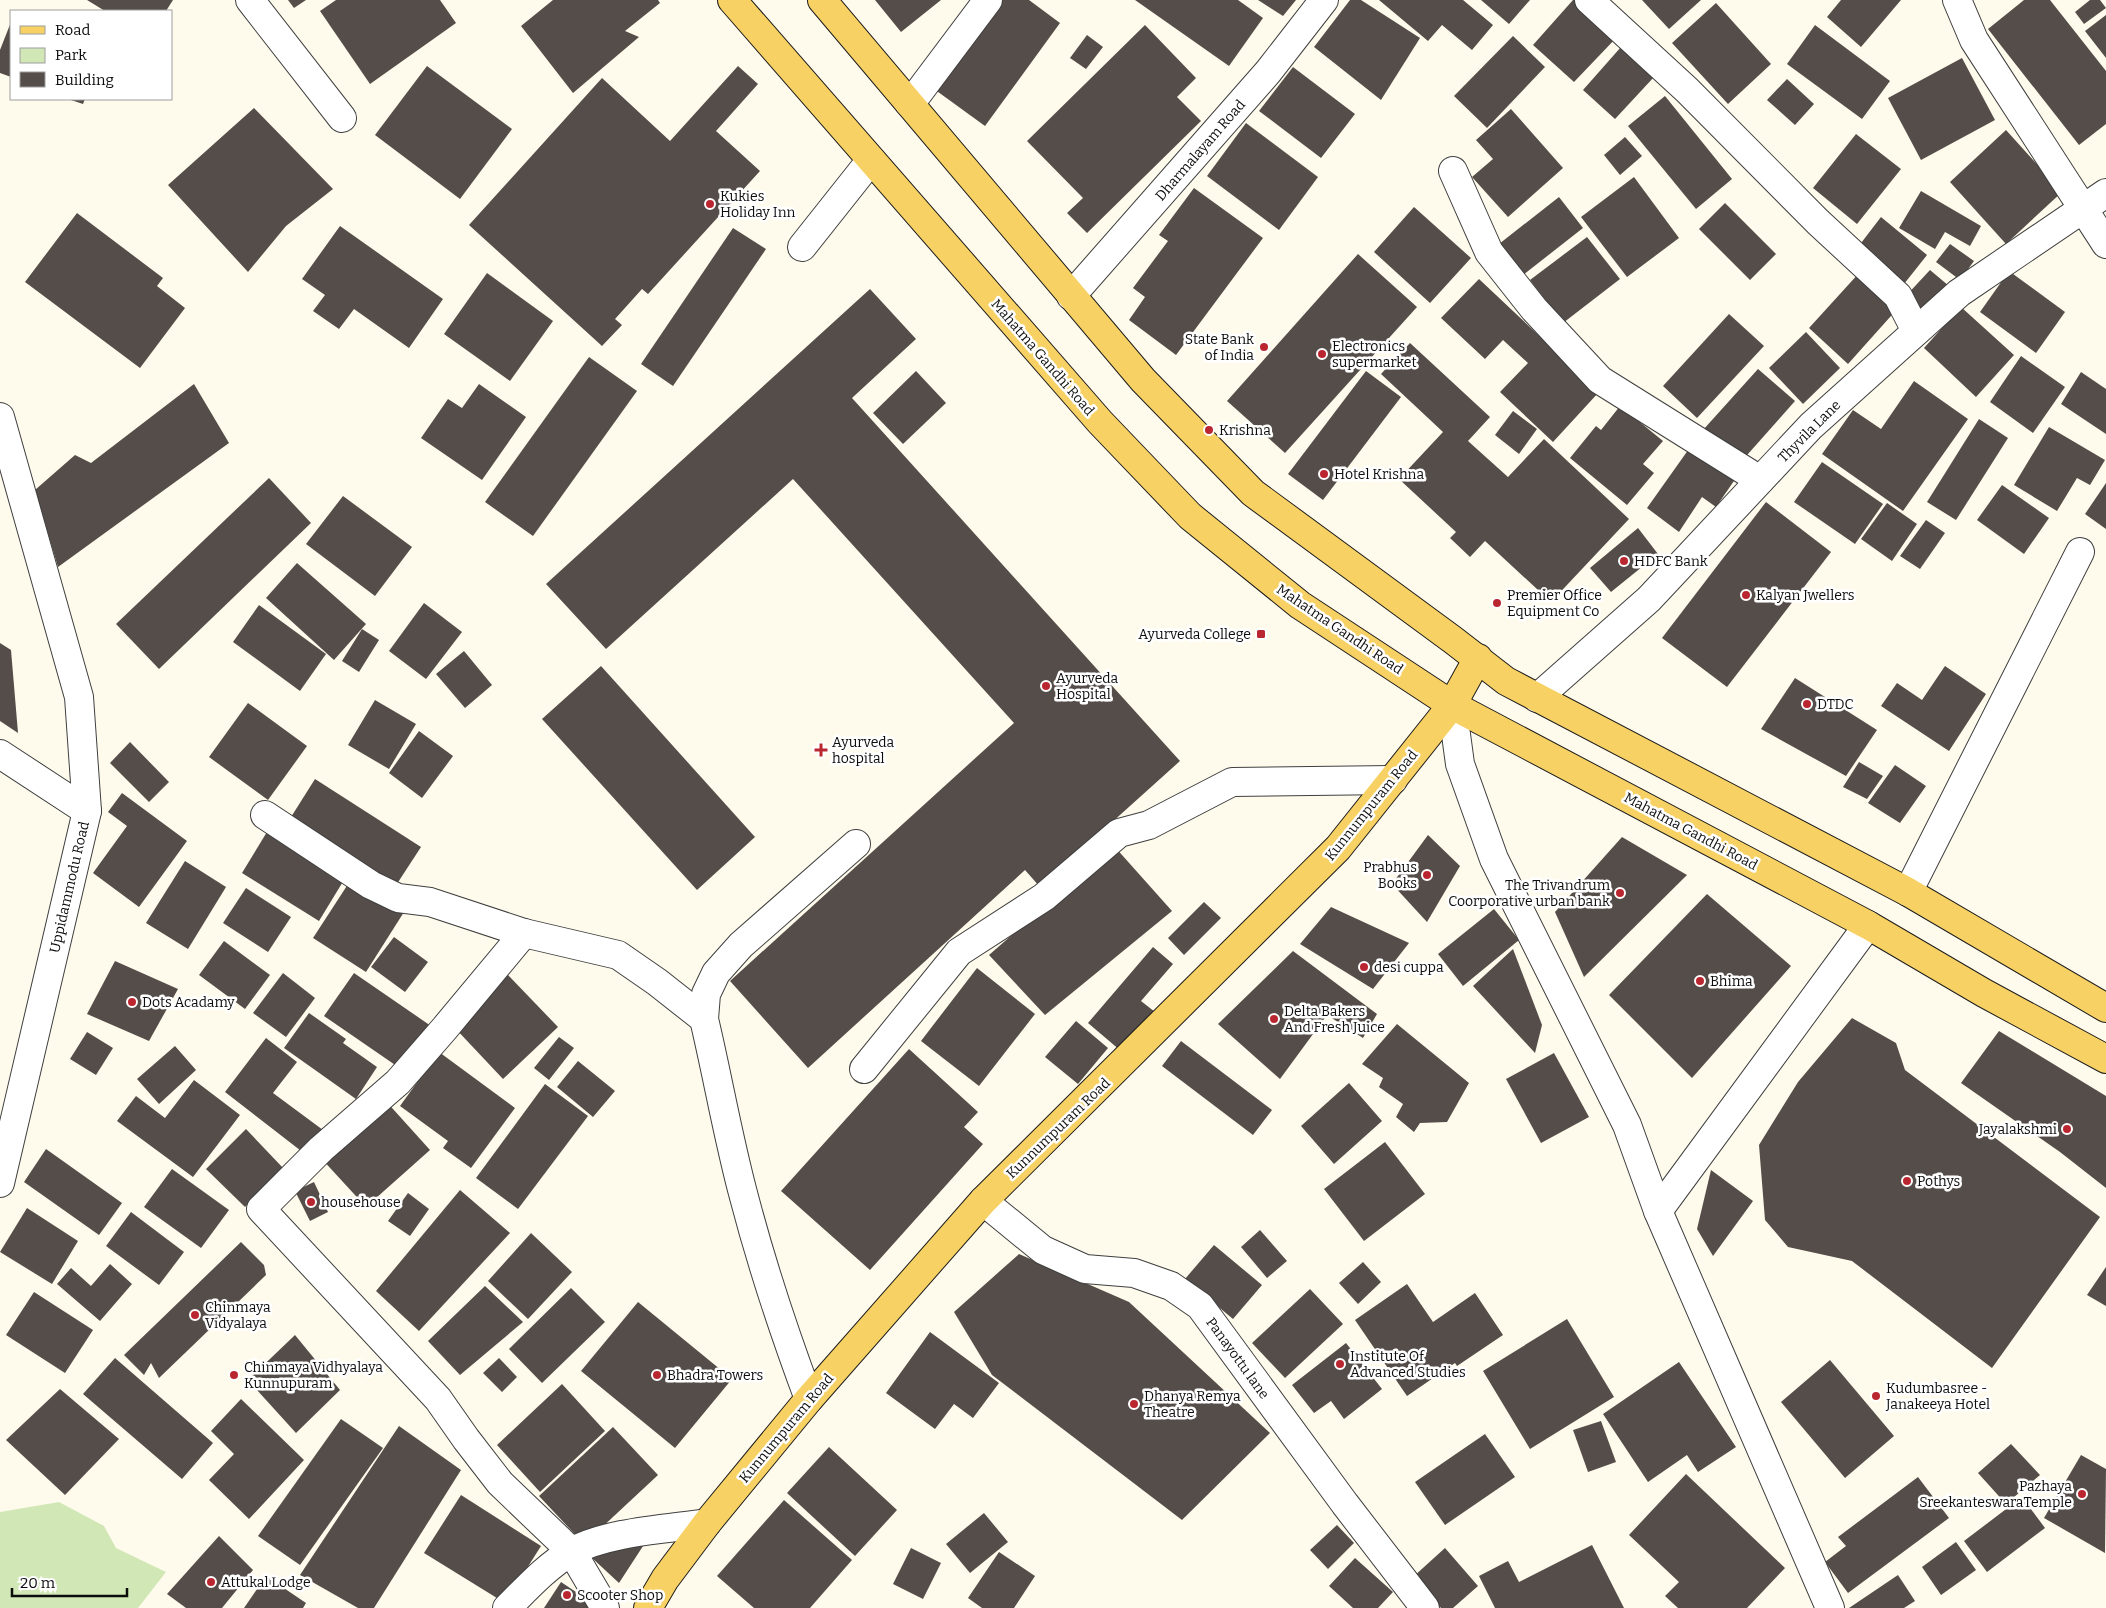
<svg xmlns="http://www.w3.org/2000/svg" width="2106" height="1608" font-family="Bitter,serif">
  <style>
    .green { fill: #d1e8b6 }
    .building { fill: #554d49 }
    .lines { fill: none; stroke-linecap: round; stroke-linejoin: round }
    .minor-casing { stroke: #3f3f3f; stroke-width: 30 }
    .major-casing { stroke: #1d1d1d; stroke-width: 30 }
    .minor { stroke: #fff; stroke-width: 28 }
    .major { stroke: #f7d163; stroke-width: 28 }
    .poi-dot { fill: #ba262f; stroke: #fff; stroke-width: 2 }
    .labels { text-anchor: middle; stroke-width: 5; stroke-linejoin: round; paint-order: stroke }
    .street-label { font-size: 14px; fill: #0c0c0c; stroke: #fff }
    .poi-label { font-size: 14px; fill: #0c0c0c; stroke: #fff; text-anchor: start }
  </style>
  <rect width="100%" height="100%" fill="#fffbec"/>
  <path class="green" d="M59,1502l45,24 12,22 50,24 -28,36h-138v-96z"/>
  <g class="building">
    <path d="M87,0h86l-7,11h-61z"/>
    <path d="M288,0h18l-12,8z"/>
    <path d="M336,0h104l16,23 -86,61 -50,-73z"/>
    <path d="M553,0h105l2,3 -35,28 14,6 -66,56 -52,-67z"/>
    <path d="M875,0h66l-40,32z"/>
    <path d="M998,0h31l31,23 -75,103 -51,-37z"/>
    <path d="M1135,0h103l25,18 -34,48z"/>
    <path d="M1258,0h38l-13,16z"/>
    <path d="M1350,0h11l59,38 -39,62 -67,-53z"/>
    <path d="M1379,0h84l30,25 -21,25 -30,-25 -14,16z"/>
    <path d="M1481,0h49l-21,24z"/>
    <path d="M1573,0h3l41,37 -43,45 -41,-37z"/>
    <path d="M1642,0h59l-32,29z"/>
    <path d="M1841,0h60l-40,47 -34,-30z"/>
    <path d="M2024,0h26l56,71v53l-27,21 -91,-116z"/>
    <path d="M2090,0h10l6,8 -22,16 -9,-12z"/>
    <path d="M1716,3l55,61 -43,40 -56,-61z"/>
    <path d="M2106,15v43l-21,-27z"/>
    <path d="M11,22v55l-11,-4v-23z"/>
    <path d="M1145,25l51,53 -19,19 24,24 -114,112 -20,-20 16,-15 -56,-57z"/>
    <path d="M1815,25l75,56 -28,38 -75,-55z"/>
    <path d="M1087,35l16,12 -17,22 -16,-11z"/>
    <path d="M1513,36l32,31 -58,61 -33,-32z"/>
    <path d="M1621,47l33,30 -39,42 -32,-29z"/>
    <path d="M1962,58l33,62 -74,40 -33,-62z"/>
    <path d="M427,66l85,63 -52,70 -85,-64z"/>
    <path d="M738,66l20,18 -42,47 44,40 -112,123 -6,-5 -27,30 7,6 -20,21 -133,-121 133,-147 68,63z"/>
    <path d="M1293,67l62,47 -34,44 -62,-47z"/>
    <path d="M1787,79l27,25 -19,21 -28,-25z"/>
    <path d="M1665,96l67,83 -36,30 -68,-83z"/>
    <path d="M68,99h17l-2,5z"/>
    <path d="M254,108l79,81 -47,37 -38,46 -80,-87z"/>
    <path d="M1511,109l52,59 -55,49 -36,-40 21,-18 -17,-19z"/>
    <path d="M1246,123l72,54 -39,53 -72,-54z"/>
    <path d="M2006,130l56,62 -56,52 -56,-62z"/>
    <path d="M1856,134l45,35 -44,55 -44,-36z"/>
    <path d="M1625,137l17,19 -22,19 -16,-20z"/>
    <path d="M1634,177l45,61 -52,39 -46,-60z"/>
    <path d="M1194,188l69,50 -87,117 -47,-35 16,-23 -12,-9 35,-47 -9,-6z"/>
    <path d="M1921,191l60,35 -11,20 -25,-14 -10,17 -36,-21z"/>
    <path d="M1559,197l24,31 -60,47 -24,-31z"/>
    <path d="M1725,203l51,51 -26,26 -51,-51z"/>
    <path d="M1414,207l57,51 -41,45 -56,-51z"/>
    <path d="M77,213l86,65 -6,8 28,22 -45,60 -115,-86z"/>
    <path d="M1881,217l46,38 -23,29 -46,-37z"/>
    <path d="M340,226l103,73 -34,49 -55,-39 -15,20 -26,-18 12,-16 -23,-16z"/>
    <path d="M733,228l33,21 -93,137 -32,-22z"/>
    <path d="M1587,237l33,42 -57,44 -33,-43z"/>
    <path d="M1950,244l24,17 -14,19 -24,-18z"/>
    <path d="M1358,254l59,53 -132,146 -58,-52z"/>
    <path d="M1930,270l19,16 -27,30 -19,-17z"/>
    <path d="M2009,271l56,41 -29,41 -56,-41z"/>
    <path d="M1860,272l39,35 -51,57 -39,-36z"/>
    <path d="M487,273l66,48 -43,60 -66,-47z"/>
    <path d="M1479,279l120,113 -46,50 -53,-50 28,-29 -25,-23 -18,19 -44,-41z"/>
    <path d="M870,289l46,50 -64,59 328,363 -140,126 -15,-17 -217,198 -78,-87 284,-258 -221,-244 -187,170 -60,-65z"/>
    <path d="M1961,307l53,48 -38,42 -52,-49z"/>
    <path d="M1729,314l35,32 -67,72 -34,-32z"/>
    <path d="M1806,332l34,36 -37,36 -34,-36z"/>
    <path d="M1410,343l80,74 -22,24 40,36 36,-38 85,80 -78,83 -66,-61 -15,16 -20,-19 6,-6 -57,-53 44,-47 -62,-58z"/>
    <path d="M2021,356l44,31 -32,46 -43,-31z"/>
    <path d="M589,357l48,34 -104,145 -48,-34z"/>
    <path d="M1758,369l37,32 -55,62 -37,-33z"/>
    <path d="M916,371l30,32 -43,41 -30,-31z"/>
    <path d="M1366,371l35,26 -78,103 -35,-26z"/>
    <path d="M2081,372l25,17v45l-45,-30z"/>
    <path d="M1914,381l54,38 -65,92 -81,-57 31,-44 28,19z"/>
    <path d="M194,384l35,59 -171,124 -23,-77 40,-35 16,8z"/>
    <path d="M479,384l47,33 -44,63 -61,-42 27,-39 14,9z"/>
    <path d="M1620,406l43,35 -20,23 11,9 -27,32 -57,-47 26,-32 5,4z"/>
    <path d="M1513,411l24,18 -18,25 -24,-19z"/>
    <path d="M1979,419l29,19 -52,82 -29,-18z"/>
    <path d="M2049,427l56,33 -15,25 -13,-7 -20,33 -43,-26z"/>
    <path d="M1691,446l45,32 -20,29 -14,-10 -23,35 -32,-24z"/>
    <path d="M1822,462l61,42 -28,40 -61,-42z"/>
    <path d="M269,478l42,45 -152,146 -43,-45z"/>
    <path d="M2106,483v46l-21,-15z"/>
    <path d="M2002,485l47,33 -25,36 -47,-34z"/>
    <path d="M343,496l69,51 -37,49 -69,-52z"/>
    <path d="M1766,502l65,50 -104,135 -65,-49z"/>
    <path d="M1887,503l30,21 -25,37 -31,-22z"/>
    <path d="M1926,520l19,13 -25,36 -20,-13z"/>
    <path d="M1638,528l20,26 -47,38 -21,-24z"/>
    <path d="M297,563l69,61 -32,36 -68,-62z"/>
    <path d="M424,603l38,29 -36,47 -37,-28z"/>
    <path d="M259,605l67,49 -26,37 -67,-49z"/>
    <path d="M362,629l17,11 -20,32 -17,-11z"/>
    <path d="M0,643l11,7 7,83 -18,-12z"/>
    <path d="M464,651l28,34 -27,23 -29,-34z"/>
    <path d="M601,666l154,171 -58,53 -155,-171z"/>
    <path d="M1945,666l41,28 -37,57 -68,-45 16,-23 25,17z"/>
    <path d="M1795,678l82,52 -31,46 -85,-47z"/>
    <path d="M375,700l41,24 -27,45 -41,-24z"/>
    <path d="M248,703l59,43 -39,54 -59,-43z"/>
    <path d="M419,731l34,25 -31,42 -33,-25z"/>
    <path d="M130,742l39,40 -20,20 -39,-39z"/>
    <path d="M1859,762l24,14 -16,23 -24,-12z"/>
    <path d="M1895,765l31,21 -26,37 -32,-20z"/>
    <path d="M315,779l106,68 -30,46 -105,-68z"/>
    <path d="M122,793l65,48 -48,66 -46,-34 34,-47 -19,-14z"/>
    <path d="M270,827l77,48 -28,46 -77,-48z"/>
    <path d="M1428,835l32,31 -33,56 -35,-38z"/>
    <path d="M1622,837l65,38 -103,102 -29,-65z"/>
    <path d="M1114,846l58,65 -127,104 -56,-60z"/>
    <path d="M185,861l41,26 -38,62 -42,-26z"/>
    <path d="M352,878l52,34 -38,60 -53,-34z"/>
    <path d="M246,888l45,29 -23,35 -45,-29z"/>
    <path d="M1707,894l84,72 -99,112 -83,-83z"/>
    <path d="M1204,902l17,16 -37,37 -16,-17z"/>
    <path d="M1331,907l78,36 -36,46 -73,-45z"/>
    <path d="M1494,909l25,31 -56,46 -25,-32z"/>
    <path d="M394,937l34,25 -23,30 -34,-25z"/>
    <path d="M224,941l46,34 -25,34 -46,-34z"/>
    <path d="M1153,947l20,17 -32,37 14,11 -34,39 -33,-28z"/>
    <path d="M1513,949l29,76 -7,28 -62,-67z"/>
    <path d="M1293,951l84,63 -14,24 -36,-23 -47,64 -62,-55z"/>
    <path d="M115,961l63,28 -29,52 -62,-27z"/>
    <path d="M977,968l58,46 -56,72 -58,-45z"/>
    <path d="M283,973l32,25 -29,39 -33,-24z"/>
    <path d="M354,973l77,53 -30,43 -77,-53z"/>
    <path d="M508,975l50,52 -55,52 -49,-52z"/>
    <path d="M309,1013l37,26 -3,4 34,24 -21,32 -72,-51z"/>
    <path d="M1852,1018l44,25 9,27 195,147 -108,151 -140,-107 -64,-14 -23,-27 -6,-75 39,-63z"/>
    <path d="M1076,1021l32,27 -30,36 -33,-27z"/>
    <path d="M1397,1024l72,59 -22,39 -27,1 -6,9 -18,-15 7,-13 -24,-17 4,-9 -21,-14z"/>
    <path d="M1999,1031l107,65v92l-46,-36 -99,-69z"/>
    <path d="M87,1032l26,16 -17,27 -26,-16z"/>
    <path d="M559,1037l15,11 -25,32 -15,-12z"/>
    <path d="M266,1038l31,24 -24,31 50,37 -18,24 -80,-62z"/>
    <path d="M1181,1041l91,69 -19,25 -91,-69z"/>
    <path d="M175,1046l21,24 -37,34 -22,-25z"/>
    <path d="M909,1049l69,63 -14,15 19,17 -113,126 -89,-79z"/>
    <path d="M439,1052l76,56 -44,60 -28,-20 5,-7 -48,-35z"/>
    <path d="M1554,1053l35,64 -48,26 -35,-64z"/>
    <path d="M578,1061l37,30 -22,26 -36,-30z"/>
    <path d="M194,1080l46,35 -47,62 -76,-56 19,-25 29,22z"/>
    <path d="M1349,1083l33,38 -48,43 -33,-38z"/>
    <path d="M545,1084l43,32 -70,93 -42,-31z"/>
    <path d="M384,1099l46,51 -64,57 -46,-50z"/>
    <path d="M246,1129l38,40 -39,38 -39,-38z"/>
    <path d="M1385,1142l40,52 -61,47 -40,-52z"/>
    <path d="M46,1149l76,54 -23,32 -75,-53z"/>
    <path d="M172,1169l57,41 -28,38 -57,-41z"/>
    <path d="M1711,1170l42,31 -40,55 -16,-27z"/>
    <path d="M314,1182l14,30 -18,9 -15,-30z"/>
    <path d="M460,1190l50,43 -91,98 -43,-40z"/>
    <path d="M408,1193l21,16 -19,27 -22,-15z"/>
    <path d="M27,1208l51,33 -26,43 -52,-32z"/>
    <path d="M131,1212l53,40 -25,33 -53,-39z"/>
    <path d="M1260,1230l27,31 -20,17 -26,-31z"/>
    <path d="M531,1233l41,39 -44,47 -40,-38z"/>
    <path d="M241,1242l23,23 2,10 -107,103 -8,-15 -7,12 -20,-20z"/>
    <path d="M1214,1245l48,40 -29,34 -48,-40z"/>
    <path d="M1019,1254l110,48 141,131 -88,87 -190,-145 -38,-63z"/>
    <path d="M1363,1262l18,20 -23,22 -19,-21z"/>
    <path d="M110,1264l22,20 -32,37 -43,-37 14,-16 20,18z"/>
    <path d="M2106,1267v39l-19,-11z"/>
    <path d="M1407,1284l26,38 42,-29 28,42 -46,31 -2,-3 -48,33 -52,-76z"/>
    <path d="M485,1286l38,36 -63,53 -32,-34z"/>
    <path d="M571,1288l34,34 -63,61 -33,-34z"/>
    <path d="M1310,1289l33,35 -58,54 -33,-35z"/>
    <path d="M34,1292l59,38 -28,43 -59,-38z"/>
    <path d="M638,1302l94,77 -57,69 -94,-77z"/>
    <path d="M1567,1319l47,78 -84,52 -47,-78z"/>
    <path d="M930,1332l69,51 -26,35 -19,-14 -19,25 -49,-36z"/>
    <path d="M295,1335l45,55 -44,43 -48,-53z"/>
    <path d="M1346,1343l36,46 -38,30 -13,-18 -17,12 -22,-28z"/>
    <path d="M115,1358l98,85 -31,36 -99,-85z"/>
    <path d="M499,1358l18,19 -15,15 -19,-19z"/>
    <path d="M1830,1360l64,76 -49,42 -64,-76z"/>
    <path d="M1679,1362l57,85 -38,25 -11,-17 -39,27 -45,-68z"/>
    <path d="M562,1384l43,47 -65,61 -43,-47z"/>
    <path d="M60,1389l59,50 -54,56 -59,-55z"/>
    <path d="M241,1399l63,61 -55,59 -40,-39 25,-26 -23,-23z"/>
    <path d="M341,1419l42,29 -83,117 -42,-29z"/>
    <path d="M1601,1421l15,41 -28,10 -15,-42z"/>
    <path d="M399,1426l62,44 -87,138h-16l-58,-33z"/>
    <path d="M613,1427l45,48 -74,69 -45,-48z"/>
    <path d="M1485,1434l30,43 -70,48 -30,-43z"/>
    <path d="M2011,1444l29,31 -34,29 -28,-31z"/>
    <path d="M829,1447l68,63 -42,46 -68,-63z"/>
    <path d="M2081,1455l25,14 -1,84 -61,-35z"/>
    <path d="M1686,1474l99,94 -38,40h-69l-13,-12 14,-14 -50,-47z"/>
    <path d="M1918,1477l31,41 -101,75 -23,-31 21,-16 -8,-9z"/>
    <path d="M461,1495l80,51 -36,57 -81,-50z"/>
    <path d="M2022,1497l23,31 -58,44 -23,-31z"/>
    <path d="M784,1500l68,60 -42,48h-56l-37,-32z"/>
    <path d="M984,1513l24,29 -38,31 -24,-29z"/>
    <path d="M1337,1525l17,18 -26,26 -18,-19z"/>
    <path d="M219,1536l34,34 -31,38h-36l-19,-14z"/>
    <path d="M1956,1542l20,28 -35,25 -19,-28z"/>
    <path d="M602,1543h43l-26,40 -28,-26z"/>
    <path d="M1592,1545l32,63h-129l-16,-32 29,-15 11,21z"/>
    <path d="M911,1548l30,15 -18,36 -30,-15z"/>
    <path d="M1445,1548l33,38 -25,22h-12l-28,-31z"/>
    <path d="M999,1552l36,24 -21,32h-32l-14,-10z"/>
    <path d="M1355,1558l38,34 -15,16h-25l-24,-22z"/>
    <path d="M1898,1575l17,26 -11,7h-55z"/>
    <path d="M266,1576l40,27 -3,5h-59z"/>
    <path d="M561,1582l39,26h-56z"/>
  </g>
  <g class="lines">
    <defs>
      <g id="minor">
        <path d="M250,0l92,118"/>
        <path d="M1589,0l98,90 131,132 80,74 18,35"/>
        <path d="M1957,0l17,40 132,204"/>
        <path d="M909,103l7,-7 72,-96"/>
        <path d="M1453,171l36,81 45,57 66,71 160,100"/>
        <path d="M802,247l69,-87"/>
        <path d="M1071,296l197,-224 56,-72"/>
        <path d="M0,417l79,280 8,114 -87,372"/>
        <path d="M1537,698l112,-99 162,-173 148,-133 147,-100"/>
        <path d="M1452,705l8,59 34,95 133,266 31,86 172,397"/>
        <path d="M0,754l87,57"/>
        <path d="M265,815l106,70 27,13 32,4 94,31 94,22 39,27 47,37"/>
        <path d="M1908,892l172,-340"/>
        <path d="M524,933l-79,95 -47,54 -77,67 -60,60 177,190 28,40 34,44 72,69 33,56"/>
        <path d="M864,1069l95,-117 85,-55 75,-64 30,-8 83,-43 161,-2"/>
        <path d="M983,1201l60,49 42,19 49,4 37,13 29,20 145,198 80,104"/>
        <path d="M1658,1211l210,-286"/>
        <path d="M809,1399c-25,-67 -47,-133 -65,-202 -16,-59 -26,-119 -40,-178l2,-25 10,-21 25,-28 115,-101"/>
        <path d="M507,1608c20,-20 40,-42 64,-56 35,-20 95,-23 136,-29"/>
      </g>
      <g id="major">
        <path d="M732,0l368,422 90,94 110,89 152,100 416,220 116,68 122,66"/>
        <path d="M822,0l321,380 110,113 200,147 53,41 402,211 198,116"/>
        <path d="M648,1608l17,-29 42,-56 102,-124 174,-198 355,-353 114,-143 26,-47"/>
      </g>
    </defs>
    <use href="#minor" class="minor-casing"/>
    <use href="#major" class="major-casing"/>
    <use href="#minor" class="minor"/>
    <use href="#major" class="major"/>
  </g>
  <g class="poi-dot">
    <circle cx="710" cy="204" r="5"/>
    <circle cx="1264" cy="347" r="5"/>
    <circle cx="1322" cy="354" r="5"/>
    <circle cx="1209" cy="430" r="5"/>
    <circle cx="1324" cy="474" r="5"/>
    <circle cx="1624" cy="561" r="5"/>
    <circle cx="1746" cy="595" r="5"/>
    <circle cx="1497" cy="603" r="5"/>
    <rect x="1256" y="629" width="10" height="10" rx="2.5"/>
    <circle cx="1046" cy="686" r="5"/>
    <circle cx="1807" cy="704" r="5"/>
    <path d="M818.5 742.5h5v5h5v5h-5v5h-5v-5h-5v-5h5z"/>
    <circle cx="1427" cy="875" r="5"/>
    <circle cx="1620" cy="893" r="5"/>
    <circle cx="1364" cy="967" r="5"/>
    <circle cx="1700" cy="981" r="5"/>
    <circle cx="132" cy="1002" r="5"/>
    <circle cx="1274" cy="1019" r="5"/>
    <circle cx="2067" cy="1129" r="5"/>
    <circle cx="1907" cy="1181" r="5"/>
    <circle cx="311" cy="1202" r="5"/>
    <circle cx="195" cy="1315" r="5"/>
    <circle cx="1340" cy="1364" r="5"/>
    <circle cx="234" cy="1375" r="5"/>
    <circle cx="657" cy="1375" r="5"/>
    <circle cx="1876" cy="1396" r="5"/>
    <circle cx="1134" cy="1404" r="5"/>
    <circle cx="2082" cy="1494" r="5"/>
    <circle cx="211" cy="1582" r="5"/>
    <circle cx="567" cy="1595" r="5"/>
  </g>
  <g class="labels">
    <g class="street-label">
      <text transform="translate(1200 150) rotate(-49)" y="5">Dharmalayam Road</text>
      <text transform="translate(1043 357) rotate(49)" y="5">Mahatma Gandhi Road</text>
      <text transform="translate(1809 431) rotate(-45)" y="5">Thyvila Lane</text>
      <text transform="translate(1340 629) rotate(34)" y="5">Mahatma Gandhi Road</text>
      <text transform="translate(1371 805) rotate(-51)" y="5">Kunnumpuram Road</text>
      <text transform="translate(1691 831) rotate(28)" y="5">Mahatma Gandhi Road</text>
      <text transform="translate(69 887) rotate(-77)" y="5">Uppidammodu Road</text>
      <text transform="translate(1058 1128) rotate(-44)" y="5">Kunnumpuram Road</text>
      <text transform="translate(1238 1358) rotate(54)" y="5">Panayottu lane</text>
      <text transform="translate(786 1428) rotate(-50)" y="5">Kunnumpuram Road</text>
    </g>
    <g class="poi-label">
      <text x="720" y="201">Kukies<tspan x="720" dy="16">Holiday Inn</tspan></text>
      <text x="1254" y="344" text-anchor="end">State Bank<tspan x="1254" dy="16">of India</tspan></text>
      <text x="1332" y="351">Electronics<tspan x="1332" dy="16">supermarket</tspan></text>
      <text x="1219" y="435">Krishna</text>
      <text x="1334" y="479">Hotel Krishna</text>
      <text x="1634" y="566">HDFC Bank</text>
      <text x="1507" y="600">Premier Office<tspan x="1507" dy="16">Equipment Co</tspan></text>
      <text x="1756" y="600">Kalyan Jwellers</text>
      <text x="1251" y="639" text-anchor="end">Ayurveda College</text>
      <text x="1056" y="683">Ayurveda<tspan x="1056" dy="16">Hospital</tspan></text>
      <text x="1817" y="709">DTDC</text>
      <text x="832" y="747">Ayurveda<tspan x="832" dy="16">hospital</tspan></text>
      <text x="1417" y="872" text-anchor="end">Prabhus<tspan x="1417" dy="16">Books</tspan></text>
      <text x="1610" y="890" text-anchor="end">The Trivandrum<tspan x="1610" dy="16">Coorporative urban bank</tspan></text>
      <text x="1374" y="972">desi cuppa</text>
      <text x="1710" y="986">Bhima</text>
      <text x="142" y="1007">Dots Acadamy</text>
      <text x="1284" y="1016">Delta Bakers<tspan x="1284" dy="16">And Fresh Juice</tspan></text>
      <text x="2057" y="1134" text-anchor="end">Jayalakshmi</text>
      <text x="1917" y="1186">Pothys</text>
      <text x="321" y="1207">househouse</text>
      <text x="205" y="1312">Chinmaya<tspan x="205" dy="16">Vidyalaya</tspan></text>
      <text x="1350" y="1361">Institute Of<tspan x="1350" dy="16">Advanced Studies</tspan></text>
      <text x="244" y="1372">Chinmaya Vidhyalaya<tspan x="244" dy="16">Kunnupuram</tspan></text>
      <text x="667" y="1380">Bhadra Towers</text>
      <text x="1886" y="1393">Kudumbasree -<tspan x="1886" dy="16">Janakeeya Hotel</tspan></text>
      <text x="1144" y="1401">Dhanya Remya<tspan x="1144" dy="16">Theatre</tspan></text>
      <text x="2072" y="1491" text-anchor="end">Pazhaya<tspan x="2072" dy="16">SreekanteswaraTemple</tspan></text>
      <text x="221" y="1587">Attukal Lodge</text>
      <text x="577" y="1600">Scooter Shop</text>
    </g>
  </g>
  <rect x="10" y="10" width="162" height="90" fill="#ffffff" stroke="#9e9e9e"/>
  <rect x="20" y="26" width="25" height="8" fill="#f7d163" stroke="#9e9e9e"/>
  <text x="55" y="35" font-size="15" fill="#0c0c0c">Road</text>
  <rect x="20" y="48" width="25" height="15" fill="#d1e8b6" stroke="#9e9e9e"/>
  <text x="55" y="60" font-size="15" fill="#0c0c0c">Park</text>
  <rect x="20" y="72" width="25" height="15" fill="#554d49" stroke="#9e9e9e"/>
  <text x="55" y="85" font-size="15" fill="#0c0c0c">Building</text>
  <path d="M12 1588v8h115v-8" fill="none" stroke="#0c0c0c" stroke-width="2.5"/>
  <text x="20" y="1588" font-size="15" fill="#0c0c0c" stroke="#ffffff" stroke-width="4" paint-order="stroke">20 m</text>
</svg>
